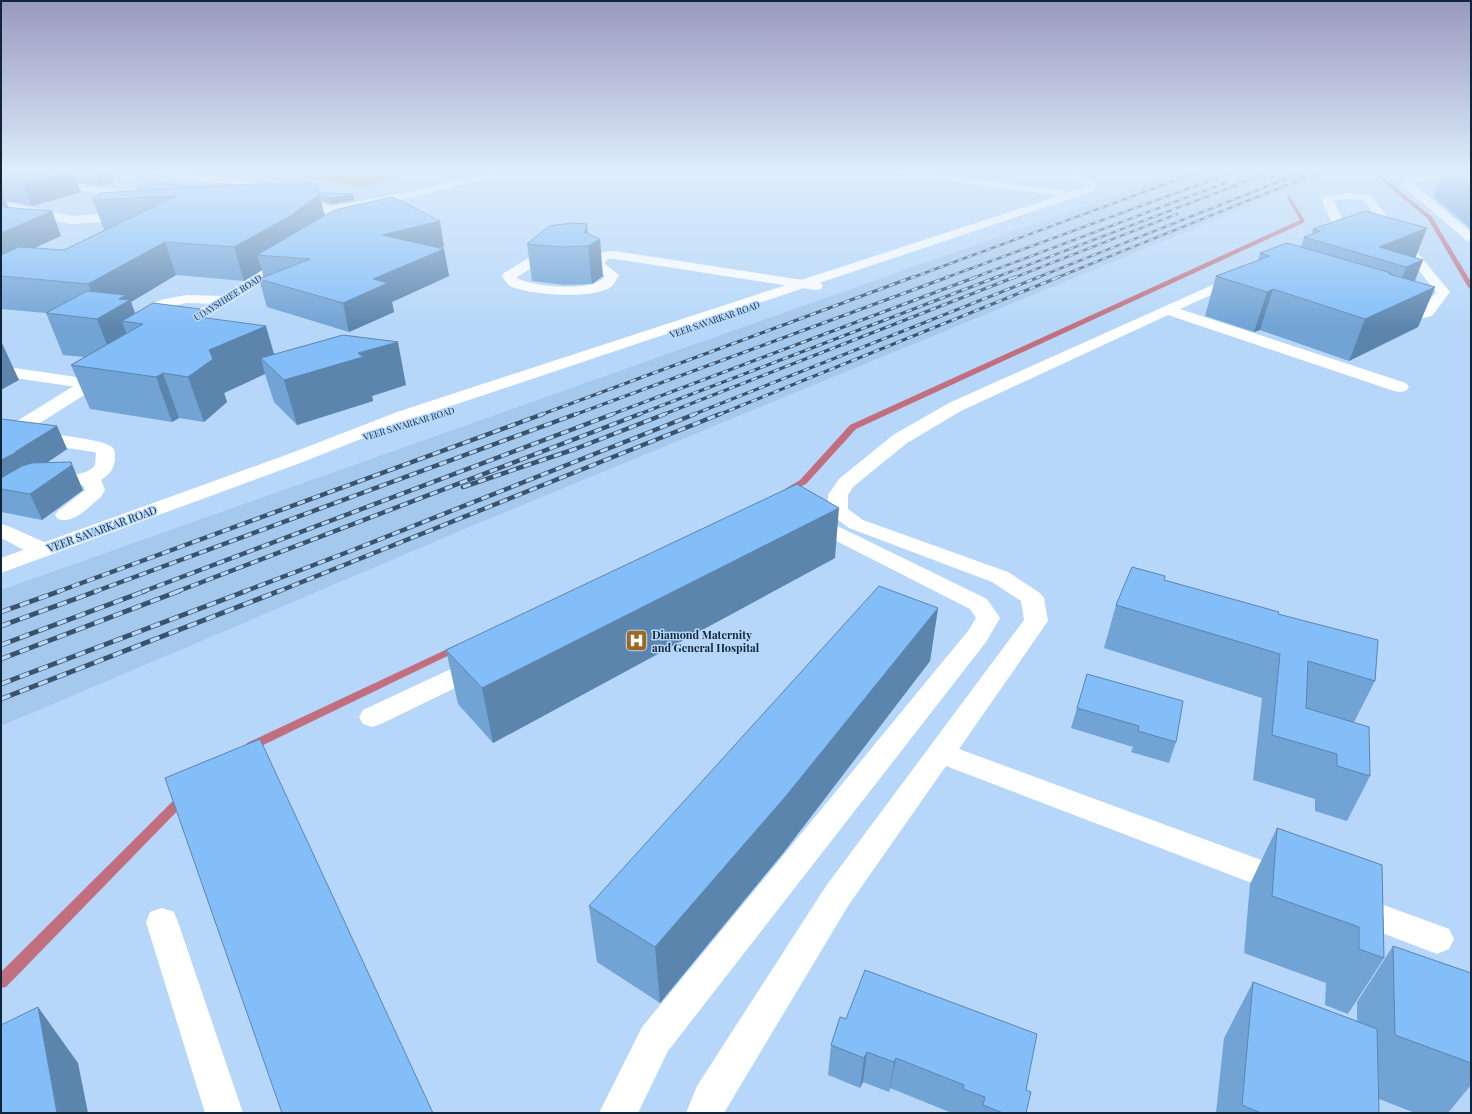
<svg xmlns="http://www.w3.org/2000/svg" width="1472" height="1114" font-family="'Playfair Display',serif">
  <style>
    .built { fill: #a5c8ed }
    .green { fill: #c49b6c }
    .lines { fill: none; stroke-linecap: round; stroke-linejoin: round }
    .stream { fill: #c16f7e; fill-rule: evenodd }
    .street { fill: #fff; fill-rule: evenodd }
    .secondary { fill: #fff; fill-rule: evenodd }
    .rail-far3-casing { stroke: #3a536b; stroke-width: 2.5 }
    .rail-far2-casing { stroke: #3a536b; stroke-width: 3 }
    .rail-far1-casing { stroke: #3a536b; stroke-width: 4.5 }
    .rail-casing { stroke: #3a536b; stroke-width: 5 }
    .rail-far3 { stroke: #b6d7f9; stroke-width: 1.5; stroke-dasharray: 5; stroke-linecap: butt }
    .rail-far2 { stroke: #b6d7f9; stroke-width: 2; stroke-dasharray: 6; stroke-linecap: butt }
    .rail-far1 { stroke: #b6d7f9; stroke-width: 3; stroke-dasharray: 8; stroke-linecap: butt }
    .rail { stroke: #b6d7f9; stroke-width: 3.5; stroke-dasharray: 10; stroke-linecap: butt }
    .wall { fill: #71a3d5 }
    .shaded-wall { fill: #5c85ae }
    .building { fill: #83bef8; stroke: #5c85ae }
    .labels { text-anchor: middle; stroke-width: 3; stroke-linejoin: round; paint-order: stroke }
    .far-street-label { font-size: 9px; fill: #0f253a; stroke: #b6d7f9 }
    .street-label { font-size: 11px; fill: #0f253a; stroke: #b6d7f9 }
    .poi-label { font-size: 11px; font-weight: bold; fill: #0f253a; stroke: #b6d7f9; text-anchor: start }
  </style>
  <rect width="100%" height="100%" fill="#b6d7f9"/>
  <path class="built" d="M1181,172h150l-857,353 -473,201v-136z"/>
  <path class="green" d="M264,172h144l-41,15z"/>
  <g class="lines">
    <g class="stream">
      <path d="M1407,172l-27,3 52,42 39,65v7l-3,-2 -40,-68 -54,-45 18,-2z"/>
      <path d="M1286,196h4l15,25v1l-449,207 -50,55 -14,7h-6l-1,-2 15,-9 50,-55 450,-205z"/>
      <path d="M458,644l4,1 1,2 -1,2 -207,100 -4,1 -4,-1 -2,-3 2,-3z"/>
      <path d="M183,793l4,2 2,3 -2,3 -181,186 -5,1v-16l178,-177z"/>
    </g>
    <g class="street">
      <path d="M490,172h16l-1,2 -100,25 -74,15 -4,-1 -2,-3 2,-3 4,-1 74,-13z"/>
      <path d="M900,172h26l148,20 4,1 2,2 -2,2 -4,1 -169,-23z"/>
      <path d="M1453,172h18v4l-55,6v4l55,46v10l-4,-1 -63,-54 3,-10z"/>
      <path d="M49,179l60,10 33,10 2,2 -2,2 -4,1 -31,-9 -62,-11 -1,-2z"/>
      <path d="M1347,193l23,2 80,97 -18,24c-15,4 -28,4 -43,0l-2,-3 2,-3c10,-3 22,2 33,0l14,-18 -73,-92 -16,-1 -13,2 11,24c-6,10 -14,22 -27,19l-2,-3 2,-3 9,-5 6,-8 -12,-26 2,-2z"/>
      <path d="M1,201l70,15 59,-4 4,1 2,3 -2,3 -4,1 -59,4 -70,-15z"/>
      <path d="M559,250l5,1 2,3 -2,3 -24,6 -23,14v1c16,9 77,15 88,-2l-15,-12c5,-11 14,-13 25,-13l201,31 5,1 2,3 -2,3 -5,1 -201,-31h-7l-4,4 15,12c-2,3 -4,8 -7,11 -15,14 -80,9 -100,1 -5,-2 -7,-6 -10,-11l2,-3 26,-16z"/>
      <path d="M1239,273l5,1 2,3 -2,3 -64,29 226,74 3,4 -3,4 -6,1 -6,-1 -226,-76 -207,96 -54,32 -54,44 -5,8v14l15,11 145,52 32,21 4,5 4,23 -89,128 490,180 5,10 -5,10 -12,5 -491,-188 -98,140 -124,207h-38l11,-27 129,-200 198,-266 -3,-19 -29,-19 -143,-54 -18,-13 -3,-4v-16l11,-16 54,-44 56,-32z"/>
      <path d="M186,295l38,1 5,1 2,3 -2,3 -5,1 -38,-1 -17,4 -32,15 -5,-1 -2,-3 2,-3 28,-15z"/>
      <path d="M1,366l89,13 6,1 2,4 -2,4 -6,1 -89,-13z"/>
      <path d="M34,432c14,2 70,7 78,15 3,3 3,7 3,11 0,10 -6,17 -14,22l4,10 -4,7c-13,10 -26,27 -43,22l-3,-4 3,-4 27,-21 -2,-5c-14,2 -31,-2 -45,3 -13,4 -23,15 -37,18v-15c12,-7 24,-13 37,-16 16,-3 47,5 57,-10l1,-12 -2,-1 -67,-10 -2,-4 2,-4z"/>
      <path d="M810,514l7,2 170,83 13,19 -14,24 -318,409 -30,62h-39l43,-86 326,-396 8,-13 -6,-9 -167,-85 -3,-4 3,-4z"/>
      <path d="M1,524l7,2 43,19 3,5 -3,5c-17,4 -35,-10 -50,-17z"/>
      <path d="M479,658l9,2 4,6 -4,6 -107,52 -9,3 -9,-3 -4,-7 4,-7 107,-50z"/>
      <path d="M162,908l12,4 4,10 65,191h-38l-59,-191 4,-10z"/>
    </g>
    <g class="secondary">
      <path d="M155,172h26l68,9 86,26 5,25 -9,7h-8l-2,-3 7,-6 -3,-18 -78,-25 -87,-12z"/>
      <path d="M1066,172h11l21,13 -4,6 -682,228 -112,44 -299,110v-15l285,-103 114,-44 686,-224 -16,-10z"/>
      <path d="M289,256l5,1 2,3 -2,3 -113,70 -5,2 -5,-2 -3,-3 3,-3 113,-70z"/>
      <path d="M107,368l6,1 2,4 -2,4 -105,66 -7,2v-14l100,-62z"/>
    </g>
    <defs>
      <g id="rail-far3">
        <path d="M1266,179l20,-7"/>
        <path d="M911,278l287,-106"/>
        <path d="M945,278l288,-106"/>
        <path d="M973,278l252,-95"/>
        <path d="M994,278l277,-106"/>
        <path d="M1013,278l164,-64"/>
        <path d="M1036,278l267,-106"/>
        <path d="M1056,278l263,-106"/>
      </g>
      <g id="rail-far2">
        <path d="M540,415l373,-138"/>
        <path d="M574,415l374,-138"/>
        <path d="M610,415l366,-138"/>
        <path d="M637,415l360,-138"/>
        <path d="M662,415l353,-138"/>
        <path d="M692,415l347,-138"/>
        <path d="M718,415l341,-138"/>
      </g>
      <g id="rail-far1">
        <path d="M463,487l112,-38 90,-35"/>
        <path d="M57,592l486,-178"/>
        <path d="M94,592l482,-178"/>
        <path d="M142,592l471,-178"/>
        <path d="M176,592l464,-178"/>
        <path d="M243,592l110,-42 342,-136"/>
        <path d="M277,592l443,-178"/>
      </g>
      <g id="rail">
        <path d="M1,612l59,-21"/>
        <path d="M1,626l96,-35"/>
        <path d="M1,645l144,-54"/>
        <path d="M1,659l178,-68"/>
        <path d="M1,684l245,-93"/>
        <path d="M1,699l278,-108"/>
      </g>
    </defs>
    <use href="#rail-far3" class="rail-far3-casing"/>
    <use href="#rail-far2" class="rail-far2-casing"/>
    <use href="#rail-far1" class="rail-far1-casing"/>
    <use href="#rail" class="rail-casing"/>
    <use href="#rail-far3" class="rail-far3"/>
    <use href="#rail-far2" class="rail-far2"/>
    <use href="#rail-far1" class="rail-far1"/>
    <use href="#rail" class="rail"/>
  </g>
  <g class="wall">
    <path d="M1,172h122l-12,4 3,6 -14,4 -23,-3 4,9 -49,14 -26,-5 2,7 44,3 9,25 -27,12 30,2 40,-20 -11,-30 43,-9 -1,-1 102,-5 82,8 34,1 1,6 -22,4 -11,-3 3,15 116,5 4,26 -4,1 4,1 5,27 -57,26 2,10 -45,20 -82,-25 -8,-28 4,-2 -1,-7 -18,11 -68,-6 -45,27 4,12 68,4 71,36 132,31 -34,11 1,5 -76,24 -23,-23 -9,-28 -41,19 3,9 -23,20 -25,-4 -7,4 -82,-13 -19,-44 13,-8 -21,-2 -17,-42 -45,-4z"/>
    <path d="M1442,172h29v57l-38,-33z"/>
    <path d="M1313,229l110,31 -9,21 21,6 -17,40 -69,34 -89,-31 -6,2 -49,-16 11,-40 42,-15 2,-8 41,-6 3,-10 8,-3z"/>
    <path d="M588,234l15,42 -11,8 -27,1 -33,-4 -5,-37z"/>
    <path d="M1,420l56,6 10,23 -20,14 36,27 -41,30 -41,-8z"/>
    <path d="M835,558l-342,185 -35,-39 -12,-54z"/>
    <path d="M1164,580l114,34 97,67 -21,41 16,54 -23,45 -32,-10v-12l-62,-19 9,-82 -158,-50 12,-43z"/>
    <path d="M938,608l-8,53 -146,191 -124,151 -63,-41 -8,-56z"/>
    <path d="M1087,674l89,68 -7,21 -38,-11 2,-5 -62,-19z"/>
    <path d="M1277,828l105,37 2,93 -36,56 -23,-9 1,-22 -82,-30 6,-69z"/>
    <path d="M1393,946l78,27v112l-23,28h-33l-36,-14v14h-163l8,-75 29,-56 104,39v-19z"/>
    <path d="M846,1019l180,71v23h-74l-62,-25 -1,4 -26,-10 -3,6 -32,-13 3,-30z"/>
  </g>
  <g class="shaded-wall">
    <path d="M65,172h8l8,20 -49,14 -9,-23z"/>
    <path d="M95,172h28l-12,4 3,6 -14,4z"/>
    <path d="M317,184l7,29 2,13 -69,29 5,15 -18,11 -10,-34z"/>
    <path d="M1,189l10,24 -10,2z"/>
    <path d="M353,194l1,6 -22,4 -2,-6z"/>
    <path d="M52,211l9,25 -60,27v-30z"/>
    <path d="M440,221l4,26 -57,14 -5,-26z"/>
    <path d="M587,224l2,22 11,-7 3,37 -11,8 -4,-38 -4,-14z"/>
    <path d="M1427,228l-14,36 10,-4 -15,38 -17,8 15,-39 -27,-20z"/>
    <path d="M165,242l11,33 -45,27 8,21 -17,-2 10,28 -19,12 -16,-42 4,-2 -13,-33z"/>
    <path d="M444,249l5,27 -57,26 2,10 -45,20 -6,-29 30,-24z"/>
    <path d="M1435,287l-17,40 -69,34 16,-42z"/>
    <path d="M1273,289l-13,41 -6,2 13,-40z"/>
    <path d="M200,309l13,39 53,-22 12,42 -17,-10 4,16 -41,19 3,9 -23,20 -16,-45z"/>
    <path d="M1,341l18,39 -18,10z"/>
    <path d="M398,342l8,43 -34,11 1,5 -76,24 -13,-45 74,-27z"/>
    <path d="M163,373l16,45 -7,4 -16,-45z"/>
    <path d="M57,426l10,23 -39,26 -27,14v-29l14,-8z"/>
    <path d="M71,462l12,28 -41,30 -12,-26z"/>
    <path d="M839,508l-4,50 -342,185 -11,-55z"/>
    <path d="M938,608l-8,53 -146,191 -124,151 -5,-56z"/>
    <path d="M38,1007l40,56 10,50h-31z"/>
    <path d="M867,1052l-4,30 -3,6 4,-30z"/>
    <path d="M896,1058l-6,30 -1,4 5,-30z"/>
  </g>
  <g class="building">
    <path d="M1,172h64l-42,11 -22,-4z"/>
    <path d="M1453,172h18v14z"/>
    <path d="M145,181l52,6 -59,4 -3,-1z"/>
    <path d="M309,181l8,3 2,11 -25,18 3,-1 -63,35 -69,-5 -77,42 -87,-8v-21l18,-8 45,3 112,-54 -83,4 7,-7z"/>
    <path d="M219,183l18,2 -30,2z"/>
    <path d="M319,193l34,1 -23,4 -11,-3z"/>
    <path d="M393,197l47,24 -58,14 62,14 -71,30 15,4 -45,20 -84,-24 51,-20 -53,-4 77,-45z"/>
    <path d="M1,207l51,4 -51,22z"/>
    <path d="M1365,211l62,17 -48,19 44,13 -17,7 -102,-30 16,-6 -7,-2z"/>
    <path d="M572,223l15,1 -2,4 2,1 -3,3 16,7 -12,7 -27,1 -34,-3 22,-18z"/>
    <path d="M1287,243l104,30 -2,1 46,13 -70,32 -92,-30 -6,3 -51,-16 54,-20 -10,-3z"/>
    <path d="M87,291l39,4 -7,4 11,1 -33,19 -51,-6z"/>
    <path d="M153,303l47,6 -1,8 67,9 -57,24 4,9 -25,18 -25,-4 -7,4 -85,-12 72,-41 -21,-3z"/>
    <path d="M343,335l55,7 -40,11 5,4 -79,23 -23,-22z"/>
    <path d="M2,419l55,7 -42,26h2l-16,8v-40z"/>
    <path d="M71,462l1,3 -42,29 -29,-5v-11l21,-12 10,-3z"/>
    <path d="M797,484l42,24 -357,180 -36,-38z"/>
    <path d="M1132,567l33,9 -1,4 115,32 -1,2 100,26 -3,41 -67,-20 -2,47 63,19 1,49 -33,-10v-12l-65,-19 8,-81 -164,-49z"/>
    <path d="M879,586l59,22 -152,188 -131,151 -66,-41z"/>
    <path d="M1087,674l96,27 -7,41 -38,-11 1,-5 -62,-18z"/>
    <path d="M260,739l173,374h-151l-117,-335z"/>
    <path d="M1277,828l105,37 2,93 -25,-9v-22l-87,-31z"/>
    <path d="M1393,946l78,27v90l-76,-28z"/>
    <path d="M865,970l172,64 -11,56 5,2 -5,21h-23l-20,-8 2,-8 -22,-8 1,-4 -68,-27 -2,4 -27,-10 -3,6 -33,-13 9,-28 6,2z"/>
    <path d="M1253,982l124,47 2,84h-118l-19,-8z"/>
    <path d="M38,1007l19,106h-56v-88z"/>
  </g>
  <linearGradient id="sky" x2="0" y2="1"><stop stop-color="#9898be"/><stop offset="0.52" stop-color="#deedfc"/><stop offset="1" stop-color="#deedfc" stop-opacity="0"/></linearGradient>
  <rect width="1472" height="328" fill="url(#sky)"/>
  <defs>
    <symbol id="hospital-square" viewBox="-11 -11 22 22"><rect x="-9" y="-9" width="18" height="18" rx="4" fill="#9d6821" stroke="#b6d7f9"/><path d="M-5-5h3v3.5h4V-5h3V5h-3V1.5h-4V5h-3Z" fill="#fff"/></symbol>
  </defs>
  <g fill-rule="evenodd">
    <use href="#hospital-square" x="624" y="628" width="25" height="25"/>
  </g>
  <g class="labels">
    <g class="far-street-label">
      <text transform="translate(228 298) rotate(-32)" y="3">UDAYSHREE ROAD</text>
      <text transform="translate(715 320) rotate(-19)" y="3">VEER SAVARKAR ROAD</text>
      <text transform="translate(409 424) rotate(-17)" y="3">VEER SAVARKAR ROAD</text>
    </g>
    <g class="street-label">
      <text transform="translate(102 529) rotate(-20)" y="4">VEER SAVARKAR ROAD</text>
    </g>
    <g class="poi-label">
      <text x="652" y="639">Diamond Maternity<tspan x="652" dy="13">and General Hospital</tspan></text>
    </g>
  </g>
  <rect width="1472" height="1114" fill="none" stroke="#0f253a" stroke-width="4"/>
</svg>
